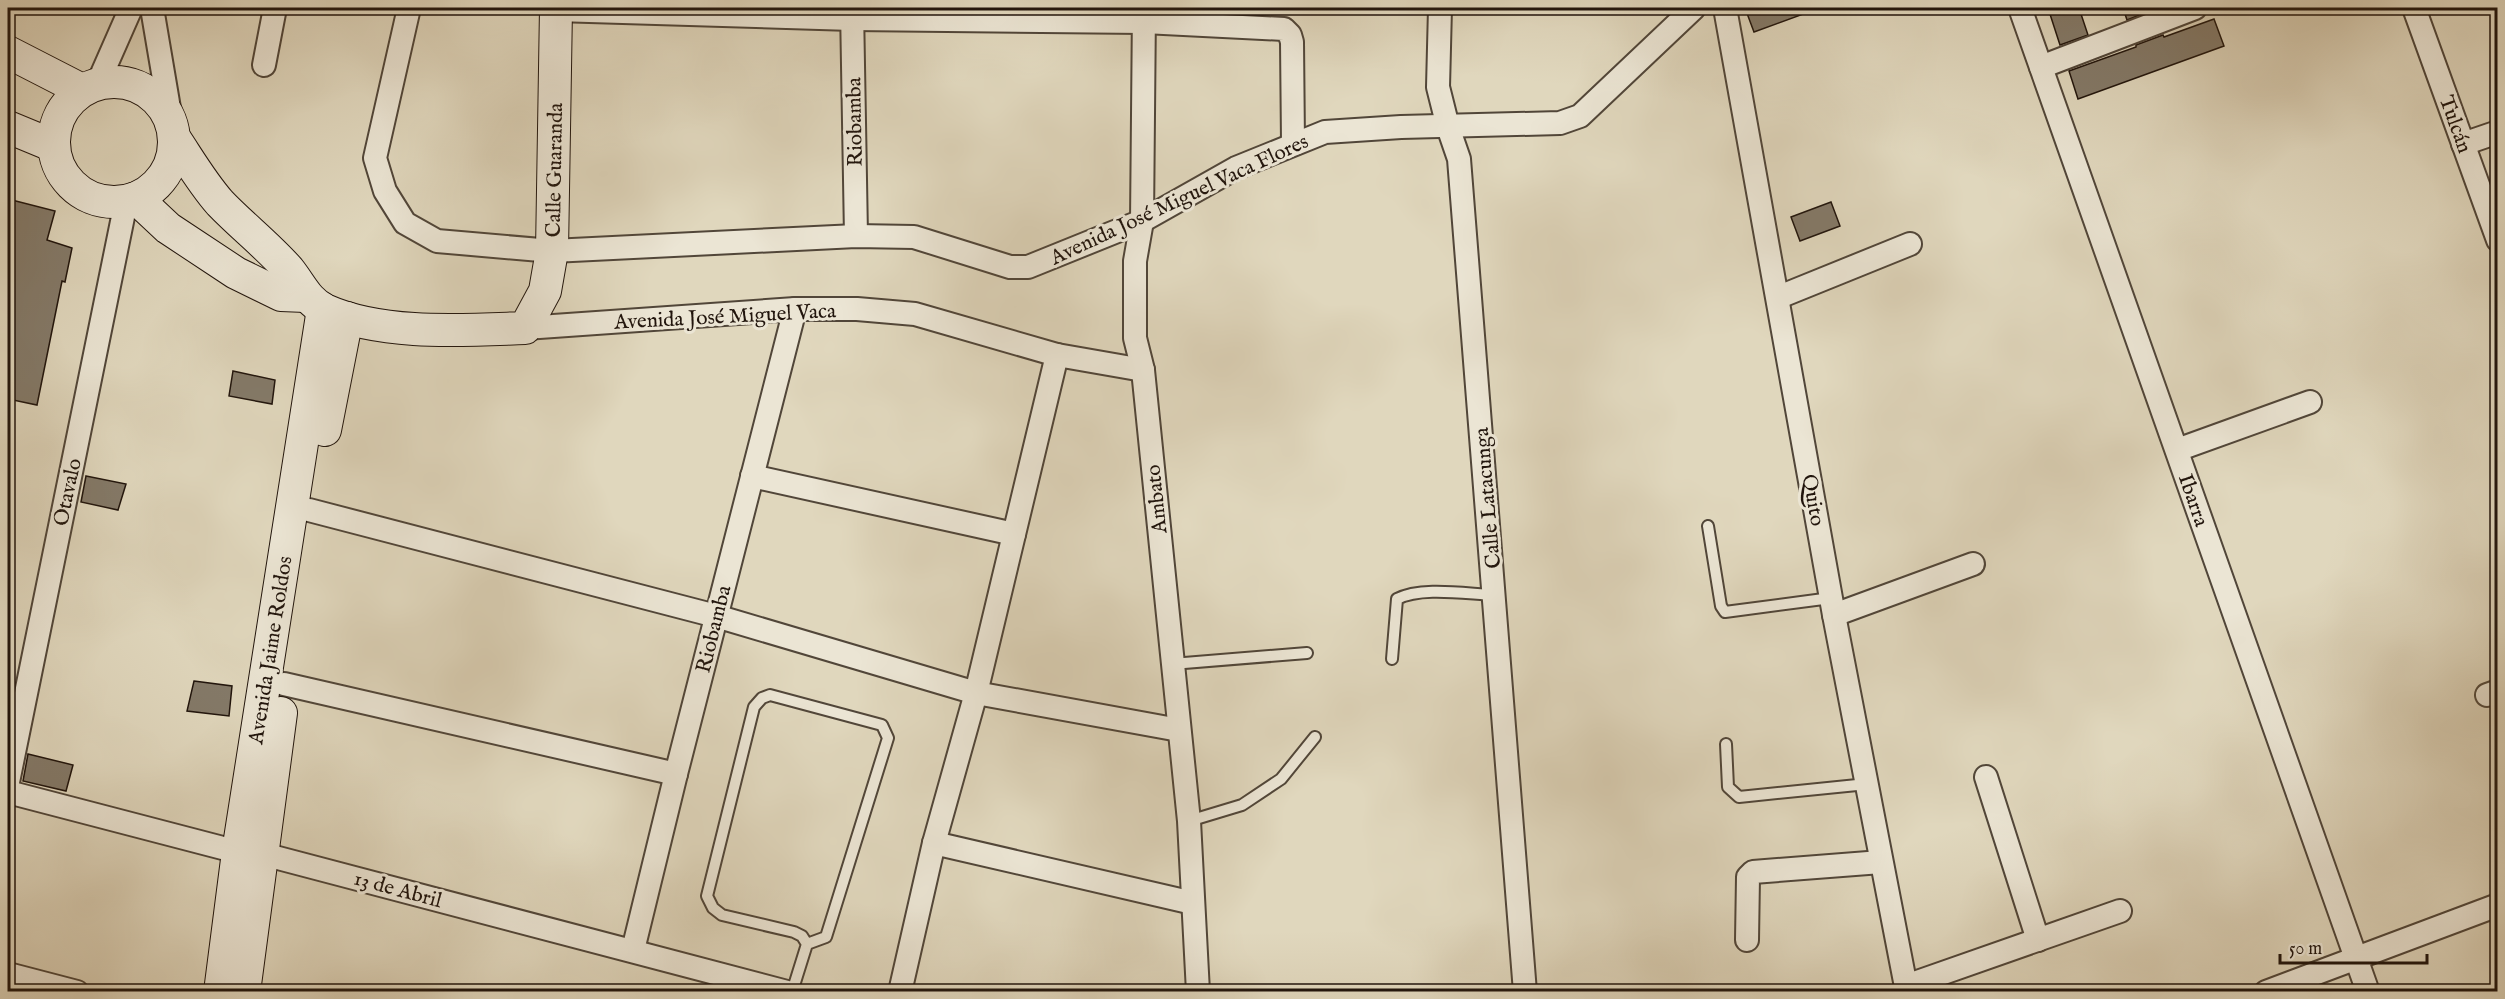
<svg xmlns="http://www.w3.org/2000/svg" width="2505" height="999" font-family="'IM FELL English',serif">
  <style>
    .building { fill: #847a69; stroke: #21150d; stroke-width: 1.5 }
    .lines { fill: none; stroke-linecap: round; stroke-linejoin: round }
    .lane-casing { stroke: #514639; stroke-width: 14 }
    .street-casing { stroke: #514639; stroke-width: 26 }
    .secondary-casing { stroke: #21150d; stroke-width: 34 }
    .lane { stroke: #ebe5d4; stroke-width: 10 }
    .street { stroke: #ebe5d4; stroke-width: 22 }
    .secondary { stroke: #ebe5d4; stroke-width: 32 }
    .labels { text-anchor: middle; stroke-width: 6; stroke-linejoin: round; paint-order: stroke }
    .street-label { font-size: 21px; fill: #21150d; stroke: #ebe5d4 }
  </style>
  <rect width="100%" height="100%" fill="#e0d7bd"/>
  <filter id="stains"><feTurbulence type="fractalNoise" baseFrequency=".00333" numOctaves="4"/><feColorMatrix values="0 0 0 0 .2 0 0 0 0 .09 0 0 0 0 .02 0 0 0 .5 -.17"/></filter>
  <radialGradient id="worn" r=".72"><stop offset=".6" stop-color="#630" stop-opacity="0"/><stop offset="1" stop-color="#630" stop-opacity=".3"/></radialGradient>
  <g class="building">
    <path d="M1745,8h72v1l-63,23z"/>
    <path d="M2048,8h31l9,27 -28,10z"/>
    <path d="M2123,8h31l1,1 -28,11z"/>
    <path d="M2214,19l10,27 -146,53 -9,-28 67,-24v-2l27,-10 1,2z"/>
    <path d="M8,199l47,12 -8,29 25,8 -7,34 -3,-1 -25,124 -29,-6z"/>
    <path d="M1831,202l9,24 -40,15 -9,-24z"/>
    <path d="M233,371l42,9 -3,24 -43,-8z"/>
    <path d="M86,476l40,8 -8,26 -37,-8z"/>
    <path d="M194,681l38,5 -3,30 -42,-5z"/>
    <path d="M28,754l45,11 -7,26 -43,-10z"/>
  </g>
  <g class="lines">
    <defs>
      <g id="lane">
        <path d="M1708,526l13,80 4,6 106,-14"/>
        <path d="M1392,659l5,-60c24,-13 70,-5 97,-4"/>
        <path d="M1172,664l135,-11"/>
        <path d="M1726,744l2,43 11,10 128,-13"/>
        <path d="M1189,821l53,-16 39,-26 34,-42"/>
        <path d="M792,992l15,-48 -5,-8 -8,-4 -72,-17 -9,-7 -6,-12 47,-189 8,-9 8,-3 112,30 6,13 -62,199 -19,7"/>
      </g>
      <g id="street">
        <path d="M152,8l19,112"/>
        <path d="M409,8l-34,150 10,33 20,32 32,18 115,10 304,-15 58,1 96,30h18l114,-46 94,-53 89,-36 76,-5 159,-4 20,-7 114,-108"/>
        <path d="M852,8l4,228"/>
        <path d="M1144,8l-2,213 -7,40v77l8,32 46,451 9,171"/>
        <path d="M1440,8l-2,79 10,40 11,32 66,833"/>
        <path d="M1725,8l109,607 73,377"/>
        <path d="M2020,8l348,984"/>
        <path d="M2414,8l84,232"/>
        <path d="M556,10l296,9 292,3 140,7 6,6 2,7 1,101"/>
        <path d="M264,65l11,-57"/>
        <path d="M2041,67l154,-59"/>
        <path d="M98,83l33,-75"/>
        <path d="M2463,144l35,-12"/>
        <path d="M1779,297l131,-53"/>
        <path d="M525,328l270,-19h62l58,5 142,41 86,15"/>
        <path d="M2177,450l133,-48"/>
        <path d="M752,476l262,58"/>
        <path d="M309,510l407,106 260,77 203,37"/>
        <path d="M1834,615l139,-51"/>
        <path d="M284,684l392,90"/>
        <path d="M2487,695l11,-4"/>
        <path d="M1986,777l52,163"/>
        <path d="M8,782l118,-580"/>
        <path d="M8,792l230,60 25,2 524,138"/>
        <path d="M934,843l259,60"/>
        <path d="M1747,940l1,-63 5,-5 128,-10"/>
        <path d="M633,950l43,-176 119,-465"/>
        <path d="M8,974l69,18"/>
        <path d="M1906,986l214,-75"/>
        <path d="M900,992l34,-149 42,-150 81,-338"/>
        <path d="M2266,992l232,-87"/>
      </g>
      <g id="secondary">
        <path d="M8,52l74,38"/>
        <circle cx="114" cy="142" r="60"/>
        <path d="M8,127l46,19"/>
        <path d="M175,139c14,21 28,45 45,64 22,23 48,43 69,67 12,15 18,31 36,40 58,26 139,20 200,18l20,-37 7,-40 4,-243"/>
        <path d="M136,198l32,30 68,45 45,22 25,1"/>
        <path d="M325,430l22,-112"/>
        <path d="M220,992l18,-140 85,-543"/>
        <path d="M244,992l37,-279"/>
      </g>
    </defs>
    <use href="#lane" class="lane-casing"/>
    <use href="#street" class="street-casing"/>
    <use href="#secondary" class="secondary-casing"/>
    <use href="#lane" class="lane"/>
    <use href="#street" class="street"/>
    <use href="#secondary" class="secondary"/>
  </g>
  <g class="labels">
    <g class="street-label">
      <text transform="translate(854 122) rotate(-91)" y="7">Riobamba</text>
      <text transform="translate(2456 124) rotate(70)" y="7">Tulcán</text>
      <text transform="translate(554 170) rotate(-89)" y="7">Calle Guaranda</text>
      <text transform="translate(1179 199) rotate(-25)" y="7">Avenida José Miguel Vaca Flores</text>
      <text transform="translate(725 316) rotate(-3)" y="7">Avenida José Miguel Vaca</text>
      <text transform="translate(67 492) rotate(-78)" y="7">Otavalo</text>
      <text transform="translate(1487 498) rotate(-95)" y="7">Calle Latacunga</text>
      <text transform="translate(1156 499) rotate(-96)" y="7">Ambato</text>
      <text transform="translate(1814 500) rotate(80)" y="7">Quito</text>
      <text transform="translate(2194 500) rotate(71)" y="7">Ibarra</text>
      <text transform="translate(713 629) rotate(-76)" y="7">Riobamba</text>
      <text transform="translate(270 650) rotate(-81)" y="7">Avenida Jaime Roldos</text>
      <text transform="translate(398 889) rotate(15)" y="7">13 de Abril</text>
    </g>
  </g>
  <rect width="2505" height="999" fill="none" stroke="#e0d7bd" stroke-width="30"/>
  <rect x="9" y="9" width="2487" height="981" fill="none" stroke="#21150d" stroke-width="3"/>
  <rect x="15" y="15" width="2475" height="969" fill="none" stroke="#21150d" stroke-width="1.5"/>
  <path d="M2280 954v9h147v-9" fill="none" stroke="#21150d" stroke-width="3"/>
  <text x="2289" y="954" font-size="18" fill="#21150d" stroke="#ebe5d4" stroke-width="4.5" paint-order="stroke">50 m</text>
  <rect width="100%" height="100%" filter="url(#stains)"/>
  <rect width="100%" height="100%" fill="url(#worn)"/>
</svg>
